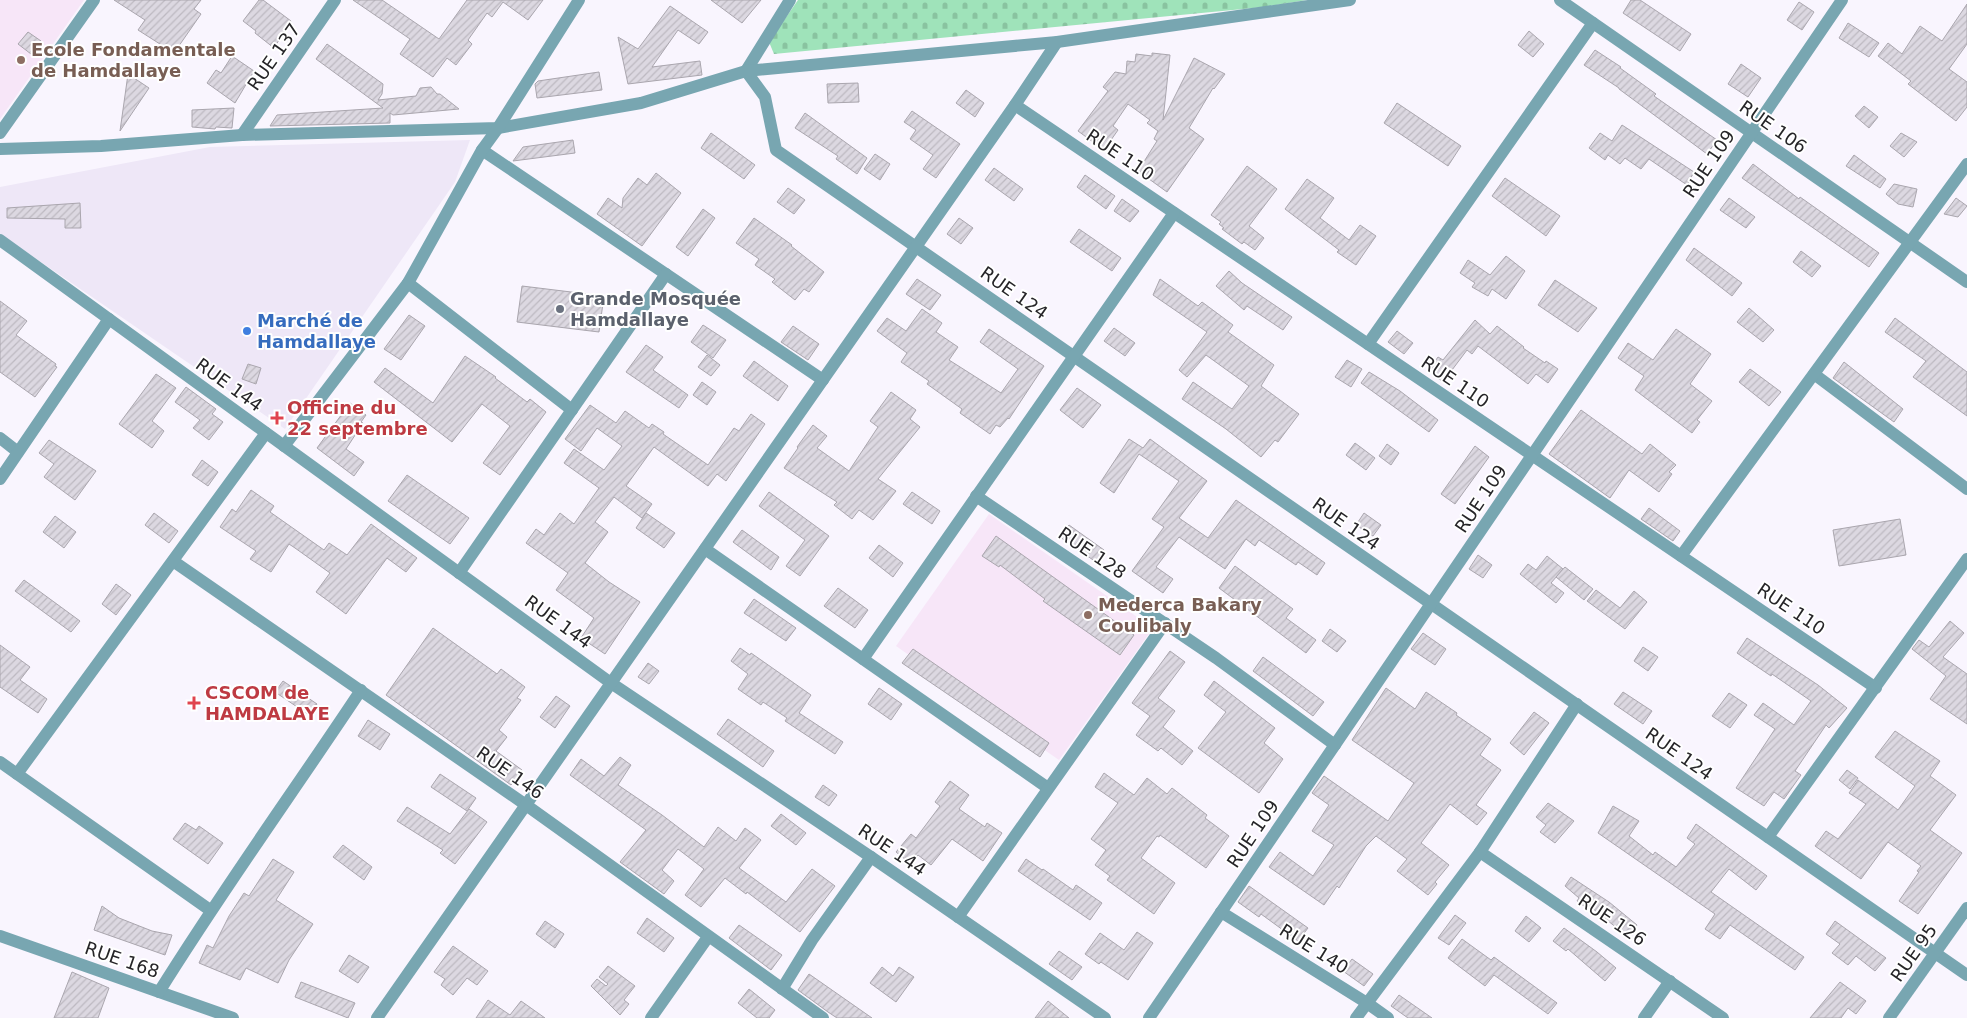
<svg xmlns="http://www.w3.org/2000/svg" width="1967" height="1018" font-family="'DejaVu Sans',sans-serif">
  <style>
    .built { fill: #eee7f7 }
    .education { fill: #f7e6f8 }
    .cemetery { fill: url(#cemetery-stones) }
    .building { fill: url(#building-hatch); stroke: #aaa6ae }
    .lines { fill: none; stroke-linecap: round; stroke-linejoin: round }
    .minor { stroke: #78a6b1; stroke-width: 12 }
    .education-dot { fill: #8d6e63; stroke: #fff; stroke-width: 2 }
    .worship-dot { fill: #6b7280; stroke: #fff; stroke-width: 2 }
    .shop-dot { fill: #3f7fe0; stroke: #fff; stroke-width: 2 }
    .health-dot { fill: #e0444e; stroke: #fff; stroke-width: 2 }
    .labels { text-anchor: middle; stroke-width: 4; stroke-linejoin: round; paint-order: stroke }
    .education-label { font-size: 18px; font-weight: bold; fill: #785e54; stroke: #fff; text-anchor: start }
    .street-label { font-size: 18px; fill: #262528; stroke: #fff }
    .worship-label { font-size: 18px; font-weight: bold; fill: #5b616d; stroke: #fff; text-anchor: start }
    .shop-label { font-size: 18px; font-weight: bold; fill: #366cbe; stroke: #fff; text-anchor: start }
    .health-label { font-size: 18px; font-weight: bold; fill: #be3a42; stroke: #fff; text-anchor: start }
  </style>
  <defs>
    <pattern id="cemetery-stones" width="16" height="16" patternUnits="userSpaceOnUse" patternTransform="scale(1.25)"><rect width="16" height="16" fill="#9fe3ba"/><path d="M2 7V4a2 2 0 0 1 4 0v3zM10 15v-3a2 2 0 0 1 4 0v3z" fill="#89c3a0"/></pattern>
    <pattern id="building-hatch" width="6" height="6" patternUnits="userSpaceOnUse" patternTransform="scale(1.25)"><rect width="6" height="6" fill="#dcd8e1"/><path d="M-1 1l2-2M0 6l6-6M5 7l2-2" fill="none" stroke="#bdb9c1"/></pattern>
  </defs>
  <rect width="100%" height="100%" fill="#f9f5fe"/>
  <path class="built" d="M470,140l-15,42 -170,247 -285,-195v-47l210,-40z"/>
  <g class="education">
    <path d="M0,0h84l-84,119z"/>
    <path d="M989,514l164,114 -94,132 -163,-114z"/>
  </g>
  <path class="cemetery" d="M798,0h509l-43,7 -490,47 -5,-12z"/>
  <g class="building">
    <path d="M114,0h87l-7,9 7,5 -27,39 -36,-23 7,-10z"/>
    <path d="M259,0h4l28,21 -17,27 -19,-15 1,-2 -13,-10z"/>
    <path d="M353,0h29l57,39 28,-39h76l-15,20 -25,-18 -11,15 -5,-4 -19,27 4,4 -16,21 -9,-7 -14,19 -33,-23 10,-15z"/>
    <path d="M711,0h50l-19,23z"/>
    <path d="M1631,0h9l51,34 -11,17 -57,-38z"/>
    <path d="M1799,2l15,10 -12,18 -15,-10z"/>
    <path d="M1967,4v40l-18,25 18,13v25l-11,14 -48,-37 3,-3 -33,-25 10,-13 14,11 18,-28 22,15z"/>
    <path d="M670,6l38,26 -9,12 -21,-14 -26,37 48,-6 2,14 -74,9 -10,-47 20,12z"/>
    <path d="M1848,23l31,20 -10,14 -30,-19z"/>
    <path d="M1529,31l15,13 -11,13 -15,-12z"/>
    <path d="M28,32l13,9 -10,13 -13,-10z"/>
    <path d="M327,44l56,40 -1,10 -4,6 38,-4 4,-8 11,-1 6,7h3l19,15 -66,6 -3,-2v10l-120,3 7,-11 106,-7 -67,-49z"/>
    <path d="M1595,50l26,17 -1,1 36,26 -2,2 63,44 -10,14 -88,-65v-1l-35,-23z"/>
    <path d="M1152,53l18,2 -7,65 31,-62 31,16 -11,15 -1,-1 -24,40 15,11 -37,53 -29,-21 19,-30 -3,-2 4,-8 -11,-8 3,-3 -22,-16 -15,22 5,4 -14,20 -26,-19 30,-40 -5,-4 12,-15 11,2 1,-13 8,1 1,-8 16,2z"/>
    <path d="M232,56l22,15 -19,32 -28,-20 9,-13 5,3z"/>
    <path d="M1741,64l20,14 -13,19 -20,-13z"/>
    <path d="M599,72l3,18 -65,8 -2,-14 3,-3z"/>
    <path d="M128,74l21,14 -29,43z"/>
    <path d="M858,83l1,19 -31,1 -1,-19z"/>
    <path d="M966,90l18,13 -9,14 -19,-14z"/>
    <path d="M1397,103l64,43 -13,20 -64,-43z"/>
    <path d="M1864,106l14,11 -9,11 -14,-12z"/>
    <path d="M234,108l-2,20 -16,-1 -1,2 -23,-2v-17z"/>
    <path d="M912,111l48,33 -24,34 -13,-9 10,-14 -23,-16 6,-9 -12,-8z"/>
    <path d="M805,113l62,45 -10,16 -21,-15 2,-3 -43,-28z"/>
    <path d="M1622,125l72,47 -7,13 -38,-26 -8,10 -16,-11 -5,6 -12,-9 -3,5 -16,-12 11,-15 12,8z"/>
    <path d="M711,133l44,32 -11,14 -43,-31z"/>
    <path d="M1901,133l16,9 -13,15 -14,-11z"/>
    <path d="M573,140l2,13 -62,8 10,-14z"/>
    <path d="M875,154l15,10 -10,16 -16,-11z"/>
    <path d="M1854,155l32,24 -6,9 -34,-22z"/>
    <path d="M1753,164l46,35 1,-2 79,56 -10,14 -127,-89z"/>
    <path d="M1247,166l30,23 -28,37 15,12 -9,12 -11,-8 -2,2 -20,-15 2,-1 -5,-4 2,-2 -10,-7z"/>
    <path d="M994,168l29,21 -9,12 -29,-21z"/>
    <path d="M656,173l25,20 -39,53 -45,-32 11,-16 14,10 1,-10 15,-20 9,7z"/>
    <path d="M1085,175l30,21 -9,13 -29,-22z"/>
    <path d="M1505,178l55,38 -14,20 -54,-40z"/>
    <path d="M1307,179l27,19 -14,20 29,22 11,-15 16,11 -20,29 -19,-13 2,-2 -54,-41z"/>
    <path d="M1894,184l23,5 -4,18 -15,-3 -12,-10z"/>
    <path d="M788,188l17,12 -11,14 -17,-12z"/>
    <path d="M1729,198l26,19 -9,11 -26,-18z"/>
    <path d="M1956,198l11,8 -9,11 -14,-3z"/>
    <path d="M1122,199l17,12 -9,11 -16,-11z"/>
    <path d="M80,203l1,25h-16v-9l-58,-1v-10z"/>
    <path d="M703,209l12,9 -27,38 -12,-9z"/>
    <path d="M754,218l38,27 -1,1 33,26 -15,20 -5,-3 -9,11 -23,-18 3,-3 -20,-14 4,-6 -23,-16z"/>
    <path d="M959,218l14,10 -12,16 -14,-10z"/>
    <path d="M1079,229l42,29 -9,13 -42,-29z"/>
    <path d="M1694,248l48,35 -10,13 -46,-36z"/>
    <path d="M1801,251l20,15 -9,11 -19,-15z"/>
    <path d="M1506,256l19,15 -19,28 -14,-10 -4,7 -16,-9 3,-4 -15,-10 8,-13 22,15z"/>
    <path d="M1229,271l13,12 50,34 -9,13 -36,-24 -3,4 -28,-24z"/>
    <path d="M917,279l24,16 -11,15 -24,-16z"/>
    <path d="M1160,279l38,27 4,-4 31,23 -5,7 46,33 -13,21 38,28 -21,28 -3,-2 -14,17 -35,-28 -44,-30 11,-17 39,27 17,-23 -43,-31 -19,22 -8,-7 28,-38 -54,-37z"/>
    <path d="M1555,280l42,28 -19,24 -40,-27z"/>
    <path d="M522,286l82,10 -5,36 -82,-10z"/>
    <path d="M0,301l27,20 -11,14 40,29 -1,2 2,1 -22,30 -35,-25z"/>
    <path d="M1749,308l25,22 -11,12 -26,-20z"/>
    <path d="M922,309l20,14 -6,9 22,15 -9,13 52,33 17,-24 -38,-27 9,-13 55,37 -35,53 -1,-1 -8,9 -4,-2 -6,9 -30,-21 2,-4 -35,-25 2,-3 -28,-19 6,-9 -30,-22 10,-13 19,13z"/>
    <path d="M409,315l16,11 -24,34 -17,-11z"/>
    <path d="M1895,318l72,54v44l-54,-39 13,-16 -41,-29z"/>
    <path d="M1475,320l15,14 7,-8 27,21 -1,1 22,15 1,-2 12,8 -10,14 -12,-9 -8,10 -50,-38 -6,8 -5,-4 -24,32 -15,-11 10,-14 5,3z"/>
    <path d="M703,325l23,15 -13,18 -22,-16z"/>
    <path d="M793,326l26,18 -11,16 -27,-18z"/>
    <path d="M1114,328l21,15 -10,13 -21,-15z"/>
    <path d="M1676,329l35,25 -21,30 22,17 -15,19 3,2 -8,11 -57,-43 9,-14 -26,-18 10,-15 25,17z"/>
    <path d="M1397,331l16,12 -9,11 -16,-12z"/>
    <path d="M646,345l17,12 -10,13 35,25 -9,13 -53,-36z"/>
    <path d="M707,355l13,10 -9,11 -13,-9z"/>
    <path d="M465,356l31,21 -1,1 32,24 3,-3 16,13 -46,63 -17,-12 27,-37 -28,-22 -30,38 -78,-60 11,-14 48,35z"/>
    <path d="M1347,360l15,9 -11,18 -16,-10z"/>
    <path d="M754,361l34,25 -10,15 -35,-25z"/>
    <path d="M1844,362l59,47 -9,13 -61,-44z"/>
    <path d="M248,364l13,4 -5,16 -14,-5z"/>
    <path d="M1750,369l31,23 -12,14 -30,-24z"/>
    <path d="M1369,372l31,19 38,29 -9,12 -68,-49z"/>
    <path d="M156,374l20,14 -24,33 12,10 -12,17 -33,-24z"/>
    <path d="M702,382l14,10 -9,13 -14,-10z"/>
    <path d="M186,387l30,22 -4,5 11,8 -14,18 -16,-12 7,-8 -25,-18z"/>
    <path d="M1077,388l24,17 -18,23 -23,-18z"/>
    <path d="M891,392l25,18 -6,9 10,8 -42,52 18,12 -23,29 -14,-10 -7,9 -18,-14 3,-3 -53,-34 14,-20 -1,-1 16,-22 14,11 -10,12 32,23 29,-44 -8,-6z"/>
    <path d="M350,403l16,12 -5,7 2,1 -17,26 18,13 -10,14 -37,-28z"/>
    <path d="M590,405l26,18 9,-12 24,17 3,-4 12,8 -1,2 45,31 26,-37 5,3 12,-17 14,10 -39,57 -9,-7 -9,12 -54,-39 -28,39 26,18 -10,14 -28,-21 -19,25 13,10 -23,31 24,19 31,20 -35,52 -24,-16 13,-20 -38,-28 12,-17 -42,-30 10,-14 8,6 16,-22 14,11 25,-36 -35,-25 10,-14 30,21 18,-24 -25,-18 -16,23 -16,-12z"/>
    <path d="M1581,410l61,44 8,-10 26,21 -7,7 3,2 -13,18 -30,-22 -19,28 -61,-44z"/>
    <path d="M1129,439l14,9 7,-9 57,42 -28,37 29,20 28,-38 89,63 -8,12 -19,-13 -2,3 -37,-25 -4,6 -9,-7 -21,30 -46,-32 -23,30 17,12 -10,14 -31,-22 32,-44 -12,-8 27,-38 -40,-27 -25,39 -14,-10z"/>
    <path d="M49,440l47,31 -21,29 -31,-23 10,-13 -15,-11z"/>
    <path d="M1355,443l20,15 -9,12 -20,-15z"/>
    <path d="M1387,444l12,9 -8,12 -12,-9z"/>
    <path d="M1475,446l14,11 -34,47 -14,-10z"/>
    <path d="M202,460l16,12 -10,14 -16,-11z"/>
    <path d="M407,475l62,43 -19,26 -62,-43z"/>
    <path d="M251,490l23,16 -4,6 54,38 5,-7 18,12 24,-31 46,34 -11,14 -19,-14 -41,56 -30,-22 14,-19 -35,-25 -6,-4 -18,28 -21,-13 6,-8 -36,-24 12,-18 4,3z"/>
    <path d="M769,492l60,44 -29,40 -14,-10 19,-26 -46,-34z"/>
    <path d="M912,492l28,19 -8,13 -29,-20z"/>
    <path d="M1649,508l31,23 -7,10 -32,-22z"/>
    <path d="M154,513l24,18 -9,12 -24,-18z"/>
    <path d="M646,513l29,20 -11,15 -28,-20z"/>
    <path d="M1364,513l17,12 -8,11 -17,-11z"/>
    <path d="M55,516l21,16 -12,16 -21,-16z"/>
    <path d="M1900,519l6,36 -67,11 -6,-36z"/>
    <path d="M1069,525l35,25 -8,12 -36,-25z"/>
    <path d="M742,530l37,27 -8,13 -38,-28z"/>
    <path d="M996,536l138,99 -14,20 -77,-54 2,-2 -45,-34 -1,2 -17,-11z"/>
    <path d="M879,545l24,18 -10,14 -24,-19z"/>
    <path d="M1478,555l14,10 -9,13 -14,-9z"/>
    <path d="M1547,556l16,13 -12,14 13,10 -8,10 -36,-29 8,-10 8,6z"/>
    <path d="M1235,566l58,43 -7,9 30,22 -10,13 -87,-65z"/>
    <path d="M1565,567l28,22 -9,11 -28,-23z"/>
    <path d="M24,580l56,41 -9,11 -56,-41z"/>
    <path d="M116,584l15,11 -15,20 -14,-11z"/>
    <path d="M838,588l30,22 -13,18 -31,-22z"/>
    <path d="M1596,590l24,18 14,-17 13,11 -22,27 -38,-28z"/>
    <path d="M754,599l42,29 -10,13 -42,-28z"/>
    <path d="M1950,621l14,12 -21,24 24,17v50l-37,-25 16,-23 -34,-27 7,-9 10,7z"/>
    <path d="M433,628l64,46 4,-5 24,18 -8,11 4,2 -22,30 8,7 -11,14 26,19 -11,15 -125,-90z"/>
    <path d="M1330,629l16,12 -9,11 -15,-11z"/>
    <path d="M1423,633l23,16 -11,16 -24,-16z"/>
    <path d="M1747,638l71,47 29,23 -18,20 -3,-3 -31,46 6,4 -17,24 -10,-7 -10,14 -28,-18 39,-59 -21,-14 9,-12 31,22 17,-24 -39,-27 -1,2 -34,-23z"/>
    <path d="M0,645l30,22 -10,13 27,19 -9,14 -38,-26z"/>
    <path d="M1643,647l15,10 -10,14 -14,-10z"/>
    <path d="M740,648l10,7 1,-2 60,42 -12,18 44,29 -8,12 -50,-33 2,-3 -24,-16 -2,3 -23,-16 10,-15 -17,-13z"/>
    <path d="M913,649l136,94 -9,14 -138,-94z"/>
    <path d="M1170,651l15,11 -27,36 17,13 -12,16 30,24 -11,14 -21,-17 -3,3 -22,-16 14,-19 -18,-13z"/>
    <path d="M1263,657l61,45 -11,14 -60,-45z"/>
    <path d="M648,663l11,8 -10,13 -11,-7z"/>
    <path d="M283,681l34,23 -8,11 -34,-23z"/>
    <path d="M1214,681l61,47 -11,15 19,16 -24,34 -61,-45 28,-36 -22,-17z"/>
    <path d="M879,688l23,16 -11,16 -23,-16z"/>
    <path d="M1386,688l29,21 11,-17 31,21 -1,2 35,24 -11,16 21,15 -25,35 11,8 -10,12 -27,-21 -29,39 28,22 -14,17 2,2 -9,11 -31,-24 10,-12 -31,-23 -10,10 -27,42 -2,-2 -13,19 -55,-38 11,-15 33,24 21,-31 -22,-14 17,-26 -17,-12 12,-17 64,45 26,-38 -62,-43z"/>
    <path d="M1623,692l29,19 -9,13 -29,-20z"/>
    <path d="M1729,693l18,12 -17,23 -18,-12z"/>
    <path d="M556,696l14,10 -15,22 -15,-11z"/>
    <path d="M1534,712l15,11 -25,32 -14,-12z"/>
    <path d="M728,719l46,32 -11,16 -46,-33z"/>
    <path d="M368,720l22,14 -10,16 -22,-14z"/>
    <path d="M1895,731l45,30 -10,15 26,19 -26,35 32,23 -44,61 -19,-13 20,-29 -2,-1 4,-5 -33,-24 -27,37 -46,-33 11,-15 12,8 28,-35 -17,-11 9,-13 40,30 17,-24 -40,-29z"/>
    <path d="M620,757l11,8 -13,20 44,30 42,32 14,-20 18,14 9,-13 16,12 -22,28 47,34 26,-33 23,17 -35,46 -53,-40 -1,2 -21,-16 -24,29 -16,-12 19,-26 -26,-20 -16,21 12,11 -10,13 -44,-32 26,-32 -76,-55 11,-16 23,17z"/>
    <path d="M1847,770l11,8 -8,11 -11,-9z"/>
    <path d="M1104,773l30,22 13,-17 20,16 5,-6 35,27 -2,3 24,18 -23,32 -46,-33 -1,2 -2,-1 -16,22 34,25 -21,31 -47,-34 3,-4 -15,-11 11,-15 -15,-11 27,-36 -23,-16z"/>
    <path d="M440,774l36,24 -9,13 -36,-24z"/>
    <path d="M950,781l19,14 -10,14 26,18 2,-4 15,10 -19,28 -31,-22 -21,26 -13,-10 -7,9 -15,-12 15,-18 5,4 24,-32 -5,-4z"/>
    <path d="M823,785l14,10 -8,11 -14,-9z"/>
    <path d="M1548,803l26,18 -19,22 -15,-11 6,-7 -10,-8z"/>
    <path d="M1613,806l26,15 -10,15 24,19 2,-3 21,15 19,-23 -8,-6 9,-14 71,52 -11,14 -27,-21 -18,23 93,65 -9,13 -65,-45 -10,14 -15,-10 10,-15 -117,-81z"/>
    <path d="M407,807l43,27 19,-25 18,13 -32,42 -15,-11 3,-3 -46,-29z"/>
    <path d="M781,814l25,19 -10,12 -25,-19z"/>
    <path d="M185,823l11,7 3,-4 24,17 -15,21 -35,-25z"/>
    <path d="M343,845l29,22 -8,13 -31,-23z"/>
    <path d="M273,859l21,13 -18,28 37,24 -24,36 -11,23 -32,-15 -6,12 -41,-17 8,-18 6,3 16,-32 15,-23 5,3z"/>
    <path d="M1026,859l16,11 1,-1 30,21 3,-5 26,18 -12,17 -72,-49z"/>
    <path d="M1571,877l38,25 28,23 -9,12 -36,-29 -1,3 -14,-10 2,-3 -14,-12z"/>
    <path d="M1249,886l59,42 -10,13 -37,-27 -2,3 -21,-15z"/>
    <path d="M102,906l17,12 33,13 20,4 -7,20 -71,-25z"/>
    <path d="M1455,915l11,8 -17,22 -11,-7z"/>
    <path d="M1526,916l15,12 -12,14 -14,-11z"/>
    <path d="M647,918l27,20 -10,14 -27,-19z"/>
    <path d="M545,921l19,13 -9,14 -19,-14z"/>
    <path d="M1835,921l51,37 -11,13 -19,-15 -8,9 -16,-12 8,-9 -14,-10z"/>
    <path d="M739,925l43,30 -11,15 -42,-32z"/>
    <path d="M1564,928l33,24 19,16 -11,13 -37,-32 -2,2 -13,-10z"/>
    <path d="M1137,932l16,11 -25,37 -27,-18 -2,2 -14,-10 15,-21 24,17z"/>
    <path d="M1462,939l29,21 3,-3 63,46 -9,11 -54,-39 -9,11 -37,-28z"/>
    <path d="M453,946l35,25 -11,14 -10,-7 -14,17 -12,-10 4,-6 -11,-7z"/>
    <path d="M1059,951l23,16 -10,13 -23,-16z"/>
    <path d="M349,955l20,12 -11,16 -19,-12z"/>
    <path d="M1352,959l21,15 -9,12 -21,-15z"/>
    <path d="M608,966l27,20 -11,14 5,4 -9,11 -29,-29 6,-7 9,7 2,-2 -9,-7z"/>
    <path d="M882,967l11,9 6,-9 15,10 -18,25 -26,-19z"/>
    <path d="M72,972l37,16 -11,30h-44z"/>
    <path d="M809,974l63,44h-35l-9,-6 -30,-22z"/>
    <path d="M301,982l54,21 -7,15 -53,-21z"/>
    <path d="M1840,982l26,19 -10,13 -8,-6 -7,10h-31z"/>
    <path d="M749,989l26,21 -6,8h-12l-19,-15z"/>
    <path d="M1399,995l33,23h-24l-17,-12z"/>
    <path d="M488,1000l22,15 11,-14 24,17h-69z"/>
    <path d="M1048,1001l21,17h-34z"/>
  </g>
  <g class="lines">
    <g class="minor">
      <path d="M790,0l-44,71 19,26 11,53 1191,825"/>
      <path d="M1560,0l407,282"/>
      <path d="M1015,105l861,583"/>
      <path d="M0,133l94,-133"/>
      <path d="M242,135l93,-135"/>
      <path d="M0,149l101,-3 141,-11 256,-7 143,-25 105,-32 311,-29 293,-42"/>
      <path d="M482,150l341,230"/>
      <path d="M0,240l611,443 260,174 234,161"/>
      <path d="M408,283l164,127"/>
      <path d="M1368,344l225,-321"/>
      <path d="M1814,374l153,115"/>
      <path d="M0,438l18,14"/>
      <path d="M284,446l124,-163 74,-133 16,-22 81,-128"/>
      <path d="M0,479l109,-160"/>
      <path d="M976,496l240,162 119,87"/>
      <path d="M705,549l343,239"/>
      <path d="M1681,556l286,-392"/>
      <path d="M173,561l353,244 297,213"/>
      <path d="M459,573l207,-299"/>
      <path d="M863,659l311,-446"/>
      <path d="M0,762l210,148"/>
      <path d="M17,774l249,-341"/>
      <path d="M1768,837l199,-278"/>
      <path d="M1480,852l243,166"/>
      <path d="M1221,912l146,91 21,15"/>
      <path d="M958,917l207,-294"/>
      <path d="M0,936l233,82"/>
      <path d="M782,989l30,-49 59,-83"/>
      <path d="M159,992c64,-103 135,-201 202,-302"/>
      <path d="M377,1018l638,-913 42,-63"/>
      <path d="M651,1018l57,-81"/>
      <path d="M1149,1018l693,-1018"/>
      <path d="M1356,1018l124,-166 97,-148"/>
      <path d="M1644,1018l26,-37"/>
      <path d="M1889,1018l78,-110"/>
    </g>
  </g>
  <g class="education-dot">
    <circle cx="21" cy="60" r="5"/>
    <circle cx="1088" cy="615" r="5"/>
  </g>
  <circle class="worship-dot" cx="560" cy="309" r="5"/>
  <circle class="shop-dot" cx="247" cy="331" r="5"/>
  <g class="health-dot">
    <path d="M274.5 410.5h5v5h5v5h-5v5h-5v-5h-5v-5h5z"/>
    <path d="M191.5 695.5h5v5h5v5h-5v5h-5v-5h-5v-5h5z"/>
  </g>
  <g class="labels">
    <g class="education-label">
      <text x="31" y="56">Ecole Fondamentale<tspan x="31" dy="21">de Hamdallaye</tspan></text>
      <text x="1098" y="611">Mederca Bakary<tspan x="1098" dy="21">Coulibaly</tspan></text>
    </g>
    <g class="street-label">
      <text transform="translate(274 57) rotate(-55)" y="6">RUE 137</text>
      <text transform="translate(1773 127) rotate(35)" y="6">RUE 106</text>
      <text transform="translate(1120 155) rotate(34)" y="6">RUE 110</text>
      <text transform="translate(1709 164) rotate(-56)" y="6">RUE 109</text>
      <text transform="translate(1014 293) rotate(35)" y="6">RUE 124</text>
      <text transform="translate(1455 382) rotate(34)" y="6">RUE 110</text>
      <text transform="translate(229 385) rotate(36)" y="6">RUE 144</text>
      <text transform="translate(1481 499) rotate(-56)" y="6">RUE 109</text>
      <text transform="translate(1346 524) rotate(35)" y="6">RUE 124</text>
      <text transform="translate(1092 553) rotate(34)" y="6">RUE 128</text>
      <text transform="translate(1791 609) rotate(34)" y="6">RUE 110</text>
      <text transform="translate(558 622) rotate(36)" y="6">RUE 144</text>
      <text transform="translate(1679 754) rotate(35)" y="6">RUE 124</text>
      <text transform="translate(510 773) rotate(35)" y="6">RUE 146</text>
      <text transform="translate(1253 834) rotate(-56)" y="6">RUE 109</text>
      <text transform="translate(892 850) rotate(34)" y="6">RUE 144</text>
      <text transform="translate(1612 920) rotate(34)" y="6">RUE 126</text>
      <text transform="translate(1314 949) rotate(32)" y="6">RUE 140</text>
      <text transform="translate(1914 953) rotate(-55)" y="6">RUE 95</text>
      <text transform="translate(122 960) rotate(19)" y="6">RUE 168</text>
    </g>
    <g class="worship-label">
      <text x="570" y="305">Grande Mosquée<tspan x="570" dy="21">Hamdallaye</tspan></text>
    </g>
    <g class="shop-label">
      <text x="257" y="327">Marché de<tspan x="257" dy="21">Hamdallaye</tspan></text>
    </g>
    <g class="health-label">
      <text x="287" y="414">Officine du<tspan x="287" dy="21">22 septembre</tspan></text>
      <text x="205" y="699">CSCOM de<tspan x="205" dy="21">HAMDALAYE</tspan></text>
    </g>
  </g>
</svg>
